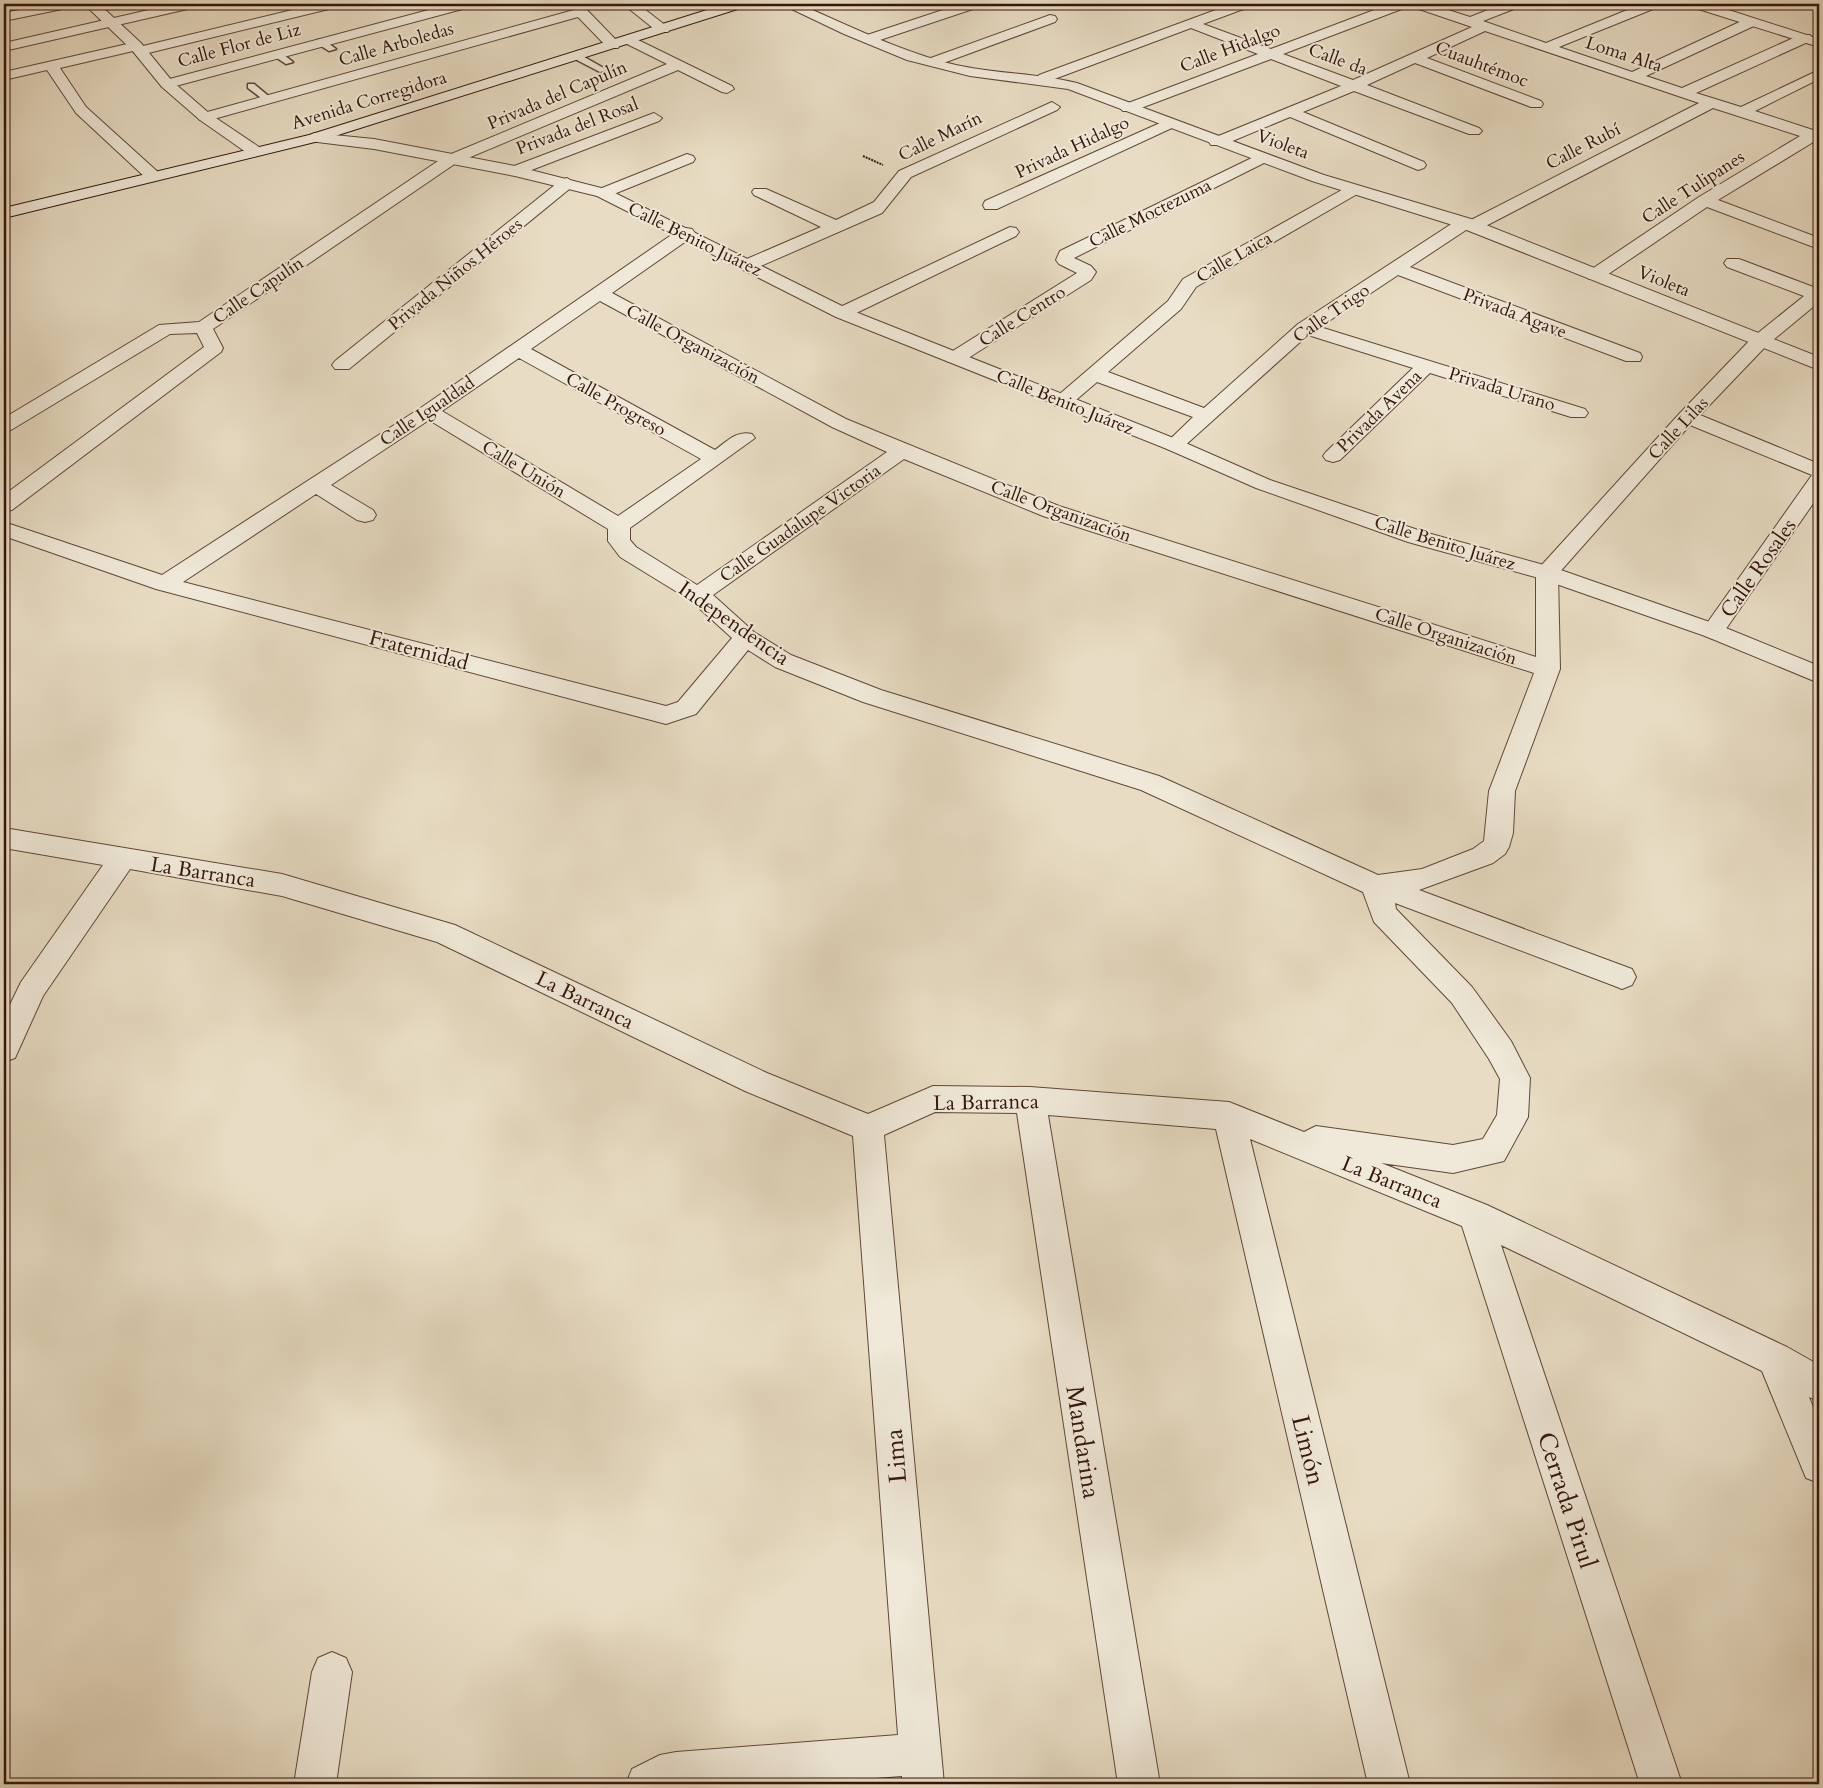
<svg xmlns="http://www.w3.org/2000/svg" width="1823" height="1788" font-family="Cardo,serif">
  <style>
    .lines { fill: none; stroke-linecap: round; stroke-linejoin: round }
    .service-casing { stroke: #614738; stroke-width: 3 }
    .minor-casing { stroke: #614738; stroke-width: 2 }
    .tertiary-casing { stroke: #614738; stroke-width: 2 }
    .secondary-casing { stroke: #34150a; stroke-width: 2 }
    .path { stroke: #34150a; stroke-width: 2; stroke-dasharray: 2 1; stroke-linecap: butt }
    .service { fill: #f0e9d9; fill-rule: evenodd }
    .minor { fill: #f0e9d9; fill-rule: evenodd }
    .tertiary { fill: #f0e9d9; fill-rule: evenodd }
    .secondary { fill: #f0e9d9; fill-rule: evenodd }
    .labels { text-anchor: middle; stroke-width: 4; stroke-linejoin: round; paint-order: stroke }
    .far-street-label { font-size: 18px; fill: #34150a; stroke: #f0e9d9 }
    .street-label { font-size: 21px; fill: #34150a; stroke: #f0e9d9 }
    .near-street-label { font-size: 25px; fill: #34150a; stroke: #f0e9d9 }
  </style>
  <rect width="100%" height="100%" fill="#e8ddc4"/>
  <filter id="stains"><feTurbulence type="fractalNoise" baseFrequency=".004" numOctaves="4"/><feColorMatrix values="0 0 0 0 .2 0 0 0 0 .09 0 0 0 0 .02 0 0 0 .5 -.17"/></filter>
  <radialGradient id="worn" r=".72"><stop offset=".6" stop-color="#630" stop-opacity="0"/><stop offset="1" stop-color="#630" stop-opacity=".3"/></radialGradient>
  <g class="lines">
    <defs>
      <g id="service">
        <path d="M318,40h6l12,9 -7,2 -11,-7z"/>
        <path d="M274,52h6l13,10 -7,2 -12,-8z"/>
        <path d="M573,54h6l28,16 -7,2 -27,-14z"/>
        <path d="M248,84h6l18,15 -7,2 -17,-13z"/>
      </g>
      <g id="minor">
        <path d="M49,4h25l-7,4 -63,13v-8z"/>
        <path d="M175,4h24l-7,4 -188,43v-8z"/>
        <path d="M317,4h22l-2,3 -197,48 -7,-4 -73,17 26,39 73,66 2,3 -8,5 -6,-2 -71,-66 -29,-43 -43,10v-8l132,-30 7,4z"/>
        <path d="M451,4h21l-2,3 -298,80 -5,1 -7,-4 2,-3z"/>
        <path d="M961,4h20l-2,3 -105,35 -5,1 -7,-4 2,-3z"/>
        <path d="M1232,4h19l-2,3 -46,17 68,25 119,-45h19l-2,3 -124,47 70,26 119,-53 -59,-20 -2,-3h19l40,13 33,-13h18l-2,3 -36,14 63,22 96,-39h18l-2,3 -99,40 73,25 114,-53h10l2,3 -2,3 -110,51 36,12 118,-53h10l2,3 -2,3 -114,52 45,14 78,-37v9l-64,32 64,21v10l-4,-1 -97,59 101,38v11l-112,-42 -106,72h-12l-3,-4 3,-4 110,-74 101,-61 -87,-28 -235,122h-12l-56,37 230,86 2,4 -2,4h-14l-228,-86 -78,52 265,82 3,4 -3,4h-14l-141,-44 -90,87 -7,2 -7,-2 -3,-4 3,-4 87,-84 -105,-33 -127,114 -7,2 -7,-2 -3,-4 29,-28 -96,-35 -28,24h-14l-3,-4 3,-4 113,-97 15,-22 164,-92 6,-2 8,5 -2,3 -163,94 -15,22 -73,63 96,36 94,-84 161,-105 12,1 228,-117 -214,-72 -58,27 114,43 2,3 -2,3h-10l-116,-44 -48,22 112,43 3,3 -3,3h-10l-115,-43 -51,21 121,50 2,3 -2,3 -6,2 -128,-53 -67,28h-12l-2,-3 2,-3 130,-53 -70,-27 -138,52h-10l-3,-3 3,-3 135,-51 -67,-26 -142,53h-10l-2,-3 2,-3z"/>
        <path d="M581,8l5,1 32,33 2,3 -2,3h-10l-30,-31 -368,103h-10l-3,-3 3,-3z"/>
        <path d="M1050,15l5,1 2,3 -2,3 -117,43 -5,1 -7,-4 2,-3z"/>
        <path d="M630,36l102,50 2,3 -7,4 -5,-1 -44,-22 -222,93 -243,166 10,19 -2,4 -209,158 -8,1v-16l200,-148 -7,-14 -27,1 -159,96 -7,2v-14l155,-93 40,-3 245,-165 223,-93 -42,-21 -2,-3 2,-3z"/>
        <path d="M1052,102l8,5 -3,3 -146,67 -29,36 -128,56h-12l-3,-4 3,-4 79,-34 -67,-32 -2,-3 2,-3h12l70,31 38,-18 25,-31z"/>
        <path d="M654,113l8,5 -3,3 -138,53h-12l-2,-3 2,-3z"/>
        <path d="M1169,119l8,5 -3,3 -177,82h-12l-2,-4 2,-4z"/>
        <path d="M1262,153l6,2 2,3 -2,3 -194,97 17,8 5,6 -5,8 -129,82h-14l-3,-4 3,-4 129,-81 -18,-9 -3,-4 4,-9z"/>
        <path d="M687,154l6,2 2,3 -2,3 -84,34h-12l-2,-3 2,-3z"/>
        <path d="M567,178l8,5 -2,3 -224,183h-14l-3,-4 3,-4 226,-181z"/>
        <path d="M1010,227l6,1 3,4 -3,4 -168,81h-12l-3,-4 3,-4z"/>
        <path d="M686,228l6,1 3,4 -3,4 -80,56 234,126 213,87 477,151v-84l3,-5 141,-155 73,-76 51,-41 -77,-29 -3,-4 3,-4h12l77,29h3v14l-52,43 -67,70 119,49v31l-98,141 -8,3 -8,-3 -4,-5 4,-5 107,-151 -122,-50 -132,149 2,95 -45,122 -2,42 -4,14 -4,7 -12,9 -74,27 213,79 4,8 -4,8 -10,4 -10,-4 -217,-82 1,6 76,78 39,54 19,37 -2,39 -24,44 -51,12 -72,-10 106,42 300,142 32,18v36l-10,-4 10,25v61l-13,-5 -44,-107 -261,-126 181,539h-42l-178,-558 -212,-87 160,645h-42l-152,-655 -168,-14 112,669h-42l-101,-671 -82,-1 -51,23 60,649h-42v-8l-105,8h-171l6,-15 28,-14 16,-3 222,-17 -45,-599 -108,-45 -308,-149 -155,-46 -152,-27 -87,127 -28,62 -11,4v-45l17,-35 82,-117 -99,-17v-20l278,46 173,51 312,148 101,41 65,-28 97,1 199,15 75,30 12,-6 137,19 30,-6 14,-24 3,-36 -11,-20 -37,-56 -78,-81 -11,-30 -222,-102 -278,-88 -88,-35 -27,-17 -52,64 -30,10 -510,-135 -152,-53v-14l158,53 260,-168 258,-178zM600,301l232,126 55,25 -190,133 -61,-38 -6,-7v-12l125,-90 -3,-4c-15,-4 -25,7 -37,16l-184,-101zM519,358l182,101 -83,57 -176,-105zM429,420l179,109v12l12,16 70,43 42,38 -54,64 -12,4 -483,-124 133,-88 41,26 8,2 8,-2 3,-5 -3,-5 -42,-25zM904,459l139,57 491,157 -45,118 -5,50 -11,8 -51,20 -44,6 -219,-99 -278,-86 -90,-35 -37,-23 -41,-37z"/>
        <path d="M332,1652l14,6 6,14 -16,112h-42l18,-112 6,-14z"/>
      </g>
      <g id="tertiary">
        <path d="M84,4h15l42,39 31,38 38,33 52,35 2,3 -2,3h-12l-50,-35 -38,-33 -31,-38z"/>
        <path d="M623,4h15l32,25 -2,3h-10z"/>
        <path d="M781,4h18c51,22 102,48 157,61 40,9 81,8 121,18l247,92 147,44 348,138v13l-360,-143 -147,-46 -244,-92 -98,-13 -63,-16 -63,-26z"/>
        <path d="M1690,4h20l109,35v8l-127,-40z"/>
        <path d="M314,133l60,6 141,27 94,24 239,119 333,132 89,39 154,52 131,36 166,58 98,40v17l-114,-47 -166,-58 -131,-36 -152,-54 -89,-39 -331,-132 -239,-121 -82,-20 -141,-27 -65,-8 -3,-3z"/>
      </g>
      <path id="secondary" d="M726,4h20l-2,3 -425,134 -315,77v-10l305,-73z"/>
    </defs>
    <use href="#service" class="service-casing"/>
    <use href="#minor" class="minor-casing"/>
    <use href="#tertiary" class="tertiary-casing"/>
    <use href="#secondary" class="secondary-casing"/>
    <path class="path" d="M863,156l20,9"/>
    <use href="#service" class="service"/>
    <use href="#minor" class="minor"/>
    <use href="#tertiary" class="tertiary"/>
    <use href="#secondary" class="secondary"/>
  </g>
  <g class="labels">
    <g class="far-street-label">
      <text transform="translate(396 44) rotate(-16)" y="6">Calle Arboledas</text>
      <text transform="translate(239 45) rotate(-15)" y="6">Calle Flor de Liz</text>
      <text transform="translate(1230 48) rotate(-21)" y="6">Calle Hidalgo</text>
      <text transform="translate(1624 54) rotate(18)" y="6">Loma Alta</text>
      <text transform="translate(1338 59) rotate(20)" y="6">Calle da</text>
      <text transform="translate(1482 64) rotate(21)" y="6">Cuauhtémoc</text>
      <text transform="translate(557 95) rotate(-23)" y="6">Privada del Capulín</text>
      <text transform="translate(369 100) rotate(-17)" y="6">Avenida Corregidora</text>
      <text transform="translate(577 126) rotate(-21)" y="6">Privada del Rosal</text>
      <text transform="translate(940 136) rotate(-26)" y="6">Calle Marín</text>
      <text transform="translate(1283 144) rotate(20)" y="6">Violeta</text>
      <text transform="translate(1583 146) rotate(-27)" y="6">Calle Rubí</text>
      <text transform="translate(1072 147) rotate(-25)" y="6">Privada Hidalgo</text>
      <text transform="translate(1693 187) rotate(-33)" y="6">Calle Tulipanes</text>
      <text transform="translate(1150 213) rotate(-26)" y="6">Calle Moctezuma</text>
      <text transform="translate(695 239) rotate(26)" y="6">Calle Benito Juárez</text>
      <text transform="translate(1234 257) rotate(-30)" y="6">Calle Laica</text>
      <text transform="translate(455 274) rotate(-39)" y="6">Privada Niños Héroes</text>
      <text transform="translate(1664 281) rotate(22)" y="6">Violeta</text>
      <text transform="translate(258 290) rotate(-34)" y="6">Calle Capulín</text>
      <text transform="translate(1331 313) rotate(-35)" y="6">Calle Trigo</text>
      <text transform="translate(1515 313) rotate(21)" y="6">Privada Agave</text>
      <text transform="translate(1022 316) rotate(-32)" y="6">Calle Centro</text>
      <text transform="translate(693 344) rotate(28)" y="6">Calle Organización</text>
      <text transform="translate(1502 389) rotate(17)" y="6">Privada Urano</text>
      <text transform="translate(1065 402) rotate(22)" y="6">Calle Benito Juárez</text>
      <text transform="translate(616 404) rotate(29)" y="6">Calle Progreso</text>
      <text transform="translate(427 411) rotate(-34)" y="6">Calle Igualdad</text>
      <text transform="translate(1379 411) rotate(-44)" y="6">Privada Avena</text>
      <text transform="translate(1678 428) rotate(-47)" y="6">Calle Lilas</text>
      <text transform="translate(524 469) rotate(31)" y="6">Calle Unión</text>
      <text transform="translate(1061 511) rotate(20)" y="6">Calle Organización</text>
      <text transform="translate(800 523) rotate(-35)" y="6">Calle Guadalupe Victoria</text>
      <text transform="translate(1445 543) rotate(17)" y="6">Calle Benito Juárez</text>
      <text transform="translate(1446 636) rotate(18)" y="6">Calle Organización</text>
    </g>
    <g class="street-label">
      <text transform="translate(1758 568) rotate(-55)" y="7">Calle Rosales</text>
      <text transform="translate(734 623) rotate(35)" y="7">Independencia</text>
      <text transform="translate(419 650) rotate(15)" y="7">Fraternidad</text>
      <text transform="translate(203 872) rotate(9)" y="7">La Barranca</text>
      <text transform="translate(585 1000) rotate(26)" y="7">La Barranca</text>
      <text transform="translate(986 1102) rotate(-1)" y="7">La Barranca</text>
      <text transform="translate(1392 1182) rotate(22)" y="7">La Barranca</text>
    </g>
    <g class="near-street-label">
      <text transform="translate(1084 1442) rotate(81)" y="9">Mandarina</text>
      <text transform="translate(1309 1450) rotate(76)" y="9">Limón</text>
      <text transform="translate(895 1456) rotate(-95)" y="9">Lima</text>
      <text transform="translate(1568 1500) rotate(72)" y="9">Cerrada Pirul</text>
    </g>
  </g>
  <rect width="1823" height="1788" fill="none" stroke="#e8ddc4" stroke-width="20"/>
  <rect x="5" y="5" width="1813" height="1778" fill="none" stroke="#34150a" stroke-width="2.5"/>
  <rect x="10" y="10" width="1803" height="1768" fill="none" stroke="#34150a"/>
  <rect width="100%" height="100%" filter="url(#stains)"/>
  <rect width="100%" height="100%" fill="url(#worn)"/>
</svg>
